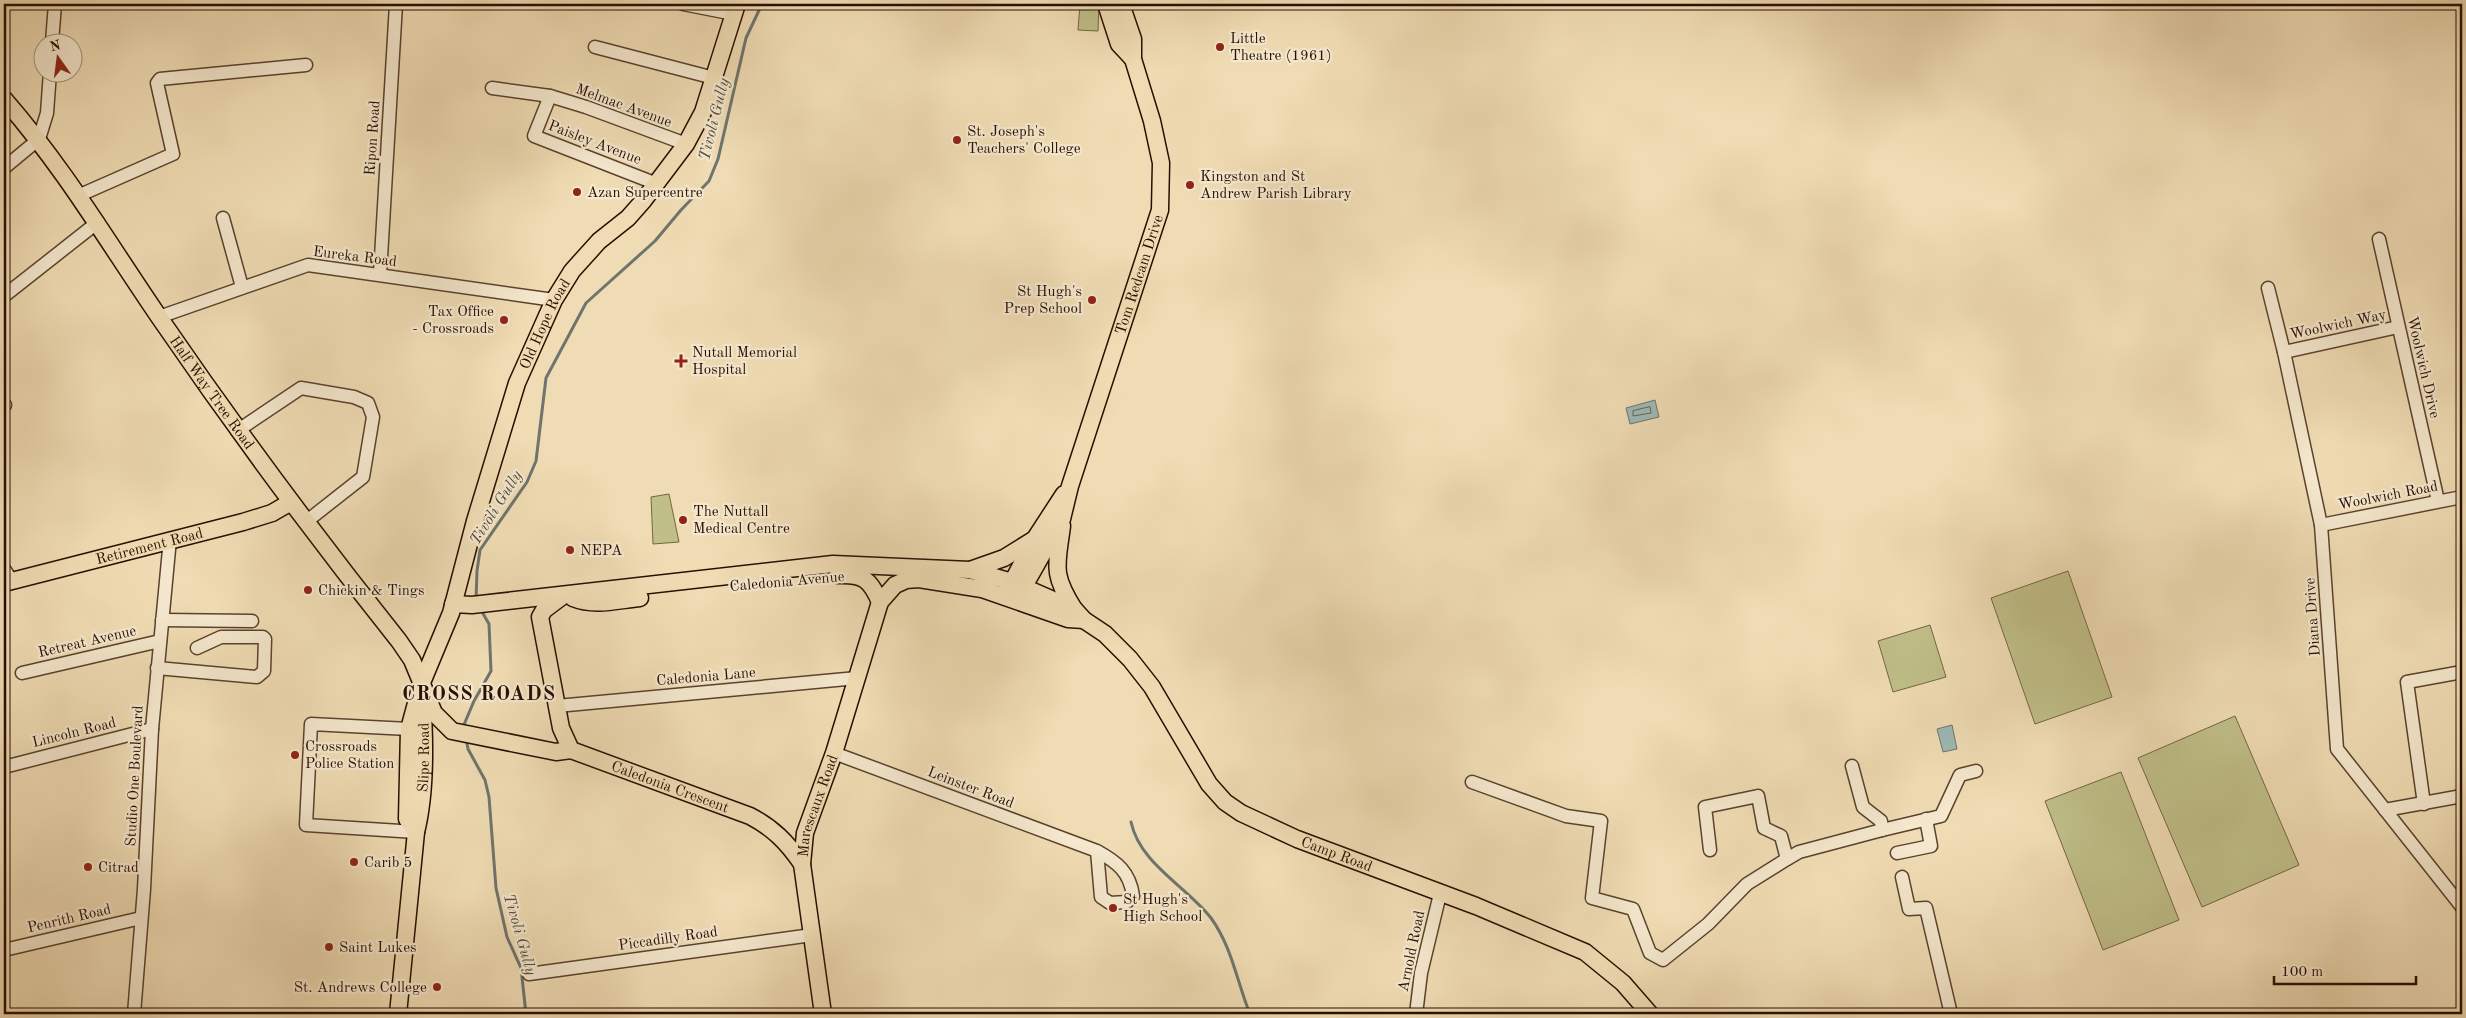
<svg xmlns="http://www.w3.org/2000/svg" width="2466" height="1018" font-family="'Old Standard TT',serif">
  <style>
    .green { fill: #c0bf89; stroke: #746644 }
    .water { fill: #9eb9b7; stroke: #6e756e }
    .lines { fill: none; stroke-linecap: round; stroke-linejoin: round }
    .shore { stroke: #62645c; stroke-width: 1 }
    .stream { stroke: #6e756e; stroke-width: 3 }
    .minor-casing { stroke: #59422d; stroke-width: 15 }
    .major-casing { stroke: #270e00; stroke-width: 19 }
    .minor { stroke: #f5e8ce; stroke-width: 12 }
    .major { stroke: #f0dcb4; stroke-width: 16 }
    .poi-dot { fill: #8f2418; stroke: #f5e8ce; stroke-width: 2 }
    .labels { text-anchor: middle; stroke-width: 4.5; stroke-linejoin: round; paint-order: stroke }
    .poi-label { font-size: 15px; fill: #270e00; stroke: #f5e8ce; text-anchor: start }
    .street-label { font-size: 15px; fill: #270e00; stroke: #f5e8ce }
    .water-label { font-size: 16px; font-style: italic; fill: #514a40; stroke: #f5e8ce }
    .district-label { font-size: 20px; font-weight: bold; letter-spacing: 1px; fill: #270e00; stroke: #f5e8ce }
  </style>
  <rect width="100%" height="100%" fill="#f0dcb4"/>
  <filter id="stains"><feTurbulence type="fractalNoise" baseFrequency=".004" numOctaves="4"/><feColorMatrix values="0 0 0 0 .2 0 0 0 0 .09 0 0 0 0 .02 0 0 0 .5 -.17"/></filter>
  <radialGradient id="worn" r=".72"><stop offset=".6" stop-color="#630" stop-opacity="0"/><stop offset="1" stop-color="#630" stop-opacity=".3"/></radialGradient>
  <g class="green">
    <path d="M1080,4h19l-1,27 -20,-1z"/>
    <path d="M669,494l10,48 -26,2 -2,-47z"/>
    <path d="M2068,571l44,126 -77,27 -44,-126z"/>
    <path d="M1930,625l16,52 -53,15 -15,-51z"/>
    <path d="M2235,716l64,149 -97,42 -64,-149z"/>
    <path d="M2121,772l58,148 -76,30 -58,-149z"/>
  </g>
  <g class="water">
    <path d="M1655,400l4,17 -29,7 -4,-16z"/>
    <path d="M1952,725l5,24 -14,3 -6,-23z"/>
  </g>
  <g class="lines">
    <path class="shore" d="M1650,407l1,6 -18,3v-5z"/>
    <g class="stream">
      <path d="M476,600l1,-29 3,-21 47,-68 9,-21 10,-83 40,-75 69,-62 26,-31 28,-29 9,-22 28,-121 16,-34"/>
      <path d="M463,727l11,-26 17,-30 -2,-47 -8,-14"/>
      <path d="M466,738l2,11 17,31 4,17 7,91 11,49 14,31 5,46"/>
      <path d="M1131,822c9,42 55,64 80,96 21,29 26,64 39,96"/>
    </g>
    <defs>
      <g id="minor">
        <path d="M683,4l51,10"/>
        <path d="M52,42l3,-38"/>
        <path d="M595,47l119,31"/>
        <path d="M492,88l58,8 36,11 100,37"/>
        <path d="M550,96l-16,40 123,48"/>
        <path d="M4,168l35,-29 8,-26 3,-41"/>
        <path d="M80,195l93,-41 -16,-71 3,-4 146,-14"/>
        <path d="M223,218l19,69"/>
        <path d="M2379,239l59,262"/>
        <path d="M380,274l16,-270"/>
        <path d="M2268,288l16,64 37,173 16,224 125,158"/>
        <path d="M4,296l94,-74"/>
        <path d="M159,317l149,-52 246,35"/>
        <path d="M2284,352l114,-25"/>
        <path d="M4,406l1,-1"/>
        <path d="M237,431l64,-43 53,9 14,6 5,14 -10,60 -56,44"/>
        <path d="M2321,525l141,-28"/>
        <path d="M4,569l8,12"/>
        <path d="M162,620l90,1"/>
        <path d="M157,668l100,9 7,-6 1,-32 -2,-2h-42l-24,11"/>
        <path d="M22,673l138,-32"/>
        <path d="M557,706l300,-28"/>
        <path d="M409,729l-98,-5 -5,101 110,7"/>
        <path d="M834,753l263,98c20,11 33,21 36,45l-6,6 -17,1 -9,-6 -4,-46"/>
        <path d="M4,767l148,-38"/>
        <path d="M1472,782l94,34 35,5 -9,77 41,11 17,44 13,7 45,-36 39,-40 40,-25 -6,-23 -17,-8 -6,-32 -53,11 5,43"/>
        <path d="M2424,804l-17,-122 55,-10"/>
        <path d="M2385,810l77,-14"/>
        <path d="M1882,830l59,-14 19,-41 16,-4"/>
        <path d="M1897,853l34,-7 -5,-27"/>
        <path d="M1787,859l12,-7 83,-22 -1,-9 -18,-14 -11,-41"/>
        <path d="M1902,877l7,32 17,-1 25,106"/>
        <path d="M4,950l137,-32"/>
        <path d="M529,974l283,-39"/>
        <path d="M134,1014l10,-125 8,-160 18,-190"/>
        <path d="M1416,1014l5,-41 19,-79"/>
      </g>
      <g id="major">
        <path d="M1106,4l13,40 14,15"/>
        <path id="s1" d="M4,99c61,70 103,142 155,218 76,111 156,219 240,324l13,19 22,53 18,18 104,21 15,-2"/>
        <path d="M1062,526c-5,39 -11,47 12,83"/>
        <path d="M970,570l34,-12 29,-18"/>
        <path d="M838,575c25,-1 32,4 42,27"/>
        <path id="s2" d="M4,583l239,-61 29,-9 19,-11"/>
        <path d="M1007,592l29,-55 28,-43"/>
        <path id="s3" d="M564,595l-20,15 -4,7 21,111 10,22 179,66c23,12 37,26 52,48"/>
        <path id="s4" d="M1018,597l44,-78 8,-33 90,-276 1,-47 -9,-42 -19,-62v-20l-12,-35"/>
        <path d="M573,598c22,9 45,2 67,0"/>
        <path id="s5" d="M453,604l19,1 361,-41 137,6 42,12 62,27 10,11 21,14 25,25 22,28 57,97 16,18 16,11 56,26 179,67 109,46 38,31 27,31"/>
        <path id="s6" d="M416,832l-9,-13 2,-90 12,-44 30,-72 24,-92 42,-138 37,-83 18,-29 27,-30 29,-23 15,-17 43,-57 17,-32 34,-108"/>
        <path id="s7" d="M398,1014l18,-182c10,-40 9,-92 6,-134"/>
        <path id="s8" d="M823,1014l-21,-150 3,-31 29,-80 46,-151 15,-17 11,-5 13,-1 63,10 86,30 16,1"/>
      </g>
    </defs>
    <use href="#minor" class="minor-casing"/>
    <use href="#major" class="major-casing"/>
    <use href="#minor" class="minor"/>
    <use href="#major" class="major"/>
  </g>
  <g class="poi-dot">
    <circle cx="1220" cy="47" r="5"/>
    <circle cx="957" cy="140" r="5"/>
    <circle cx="1190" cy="185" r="5"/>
    <circle cx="577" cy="192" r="5"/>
    <circle cx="1092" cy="300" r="5"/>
    <circle cx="504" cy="320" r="5"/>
    <path d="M678.5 353.5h5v5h5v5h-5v5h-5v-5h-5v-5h5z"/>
    <circle cx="683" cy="520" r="5"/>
    <circle cx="570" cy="550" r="5"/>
    <circle cx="308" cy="590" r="5"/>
    <circle cx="295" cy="755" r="5"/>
    <circle cx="354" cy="862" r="5"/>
    <circle cx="88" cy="867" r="5"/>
    <circle cx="1113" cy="908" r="5"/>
    <circle cx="329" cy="947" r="5"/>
    <circle cx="437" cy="987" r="5"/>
  </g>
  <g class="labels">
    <g class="poi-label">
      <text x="1230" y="43">Little<tspan x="1230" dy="17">Theatre (1961)</tspan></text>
      <text x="967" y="136">St. Joseph's<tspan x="967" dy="17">Teachers' College</tspan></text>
      <text x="1200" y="181">Kingston and St<tspan x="1200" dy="17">Andrew Parish Library</tspan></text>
      <text x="587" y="197">Azan Supercentre</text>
      <text x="1082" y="296" text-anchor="end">St Hugh's<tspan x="1082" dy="17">Prep School</tspan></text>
      <text x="494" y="316" text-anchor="end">Tax Office<tspan x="494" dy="17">- Crossroads</tspan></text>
      <text x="692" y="357">Nutall Memorial<tspan x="692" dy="17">Hospital</tspan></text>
      <text x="693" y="516">The Nuttall<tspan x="693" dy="17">Medical Centre</tspan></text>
      <text x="580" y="555">NEPA</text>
      <text x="318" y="595">Chickin &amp; Tings</text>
      <text x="305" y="751">Crossroads<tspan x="305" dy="17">Police Station</tspan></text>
      <text x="364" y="867">Carib 5</text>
      <text x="98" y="872">Citrad</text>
      <text x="1123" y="904">St Hugh's<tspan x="1123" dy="17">High School</tspan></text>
      <text x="339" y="952">Saint Lukes</text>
      <text x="427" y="992" text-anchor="end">St. Andrews College</text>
    </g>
    <g class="street-label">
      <text transform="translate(624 105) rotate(20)" y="5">Melmac Avenue</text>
      <text transform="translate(372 138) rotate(-86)" y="5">Ripon Road</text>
      <text transform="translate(595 142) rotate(21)" y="5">Paisley Avenue</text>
      <text transform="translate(355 256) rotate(7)" y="5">Eureka Road</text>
      <text dy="5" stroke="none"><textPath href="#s4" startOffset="346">Tom Redcam Drive</textPath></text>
      <text transform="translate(2338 324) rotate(-12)" y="5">Woolwich Way</text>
      <text dy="5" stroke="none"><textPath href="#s6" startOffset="534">Old Hope Road</textPath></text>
      <text transform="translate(2424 367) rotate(77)" y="5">Woolwich Drive</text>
      <text dy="5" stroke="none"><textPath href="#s1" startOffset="360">Half Way Tree Road</textPath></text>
      <text transform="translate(2388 495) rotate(-11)" y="5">Woolwich Road</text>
      <text dy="5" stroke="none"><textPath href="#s2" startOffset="150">Retirement Road</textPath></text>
      <text transform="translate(787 581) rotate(-5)" y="5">Caledonia Avenue</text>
      <text transform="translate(2312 617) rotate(-94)" y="5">Diana Drive</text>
      <text transform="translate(87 641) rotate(-13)" y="5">Retreat Avenue</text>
      <text transform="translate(706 676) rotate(-5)" y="5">Caledonia Lane</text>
      <text transform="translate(74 732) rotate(-14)" y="5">Lincoln Road</text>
      <text dy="5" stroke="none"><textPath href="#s7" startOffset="258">Slipe Road</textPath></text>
      <text transform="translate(134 776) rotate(-87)" y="5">Studio One Boulevard</text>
      <text dy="5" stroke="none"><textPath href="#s3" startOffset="276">Caledonia Crescent</textPath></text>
      <text transform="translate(971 787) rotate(21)" y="5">Leinster Road</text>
      <text dy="5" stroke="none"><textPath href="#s8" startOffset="212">Marescaux Road</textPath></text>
      <text dy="5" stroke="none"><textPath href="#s5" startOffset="1002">Camp Road</textPath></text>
      <text transform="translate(69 918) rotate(-13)" y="5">Penrith Road</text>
      <text transform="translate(668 938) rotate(-8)" y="5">Piccadilly Road</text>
      <text transform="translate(1411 951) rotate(-78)" y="5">Arnold Road</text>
    </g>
    <g class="water-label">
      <text transform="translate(713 119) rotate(-76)" y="6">Tivoli Gully</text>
      <text transform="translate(495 507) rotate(-58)" y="6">Tivoli Gully</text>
      <text transform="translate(521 934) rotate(74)" y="6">Tivoli Gully</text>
    </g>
    <g class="district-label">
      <text x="479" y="700">CROSS ROADS</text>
    </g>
  </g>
  <rect width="2466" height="1018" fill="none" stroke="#f0dcb4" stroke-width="20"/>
  <rect x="5" y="5" width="2456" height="1008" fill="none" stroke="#270e00" stroke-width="2.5"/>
  <rect x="10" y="10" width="2446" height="998" fill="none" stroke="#270e00"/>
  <g transform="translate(58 58) rotate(346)"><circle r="24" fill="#f5e8ce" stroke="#a3917c"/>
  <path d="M0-4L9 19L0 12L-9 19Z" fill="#8f2418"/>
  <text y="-8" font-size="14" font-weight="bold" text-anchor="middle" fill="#270e00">N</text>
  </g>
  <path d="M2274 976v8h142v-8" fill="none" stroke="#270e00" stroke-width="2.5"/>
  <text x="2281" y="976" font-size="15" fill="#270e00" stroke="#f5e8ce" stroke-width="4" paint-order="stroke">100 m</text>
  <rect width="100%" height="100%" filter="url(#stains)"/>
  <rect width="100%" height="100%" fill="url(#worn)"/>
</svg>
